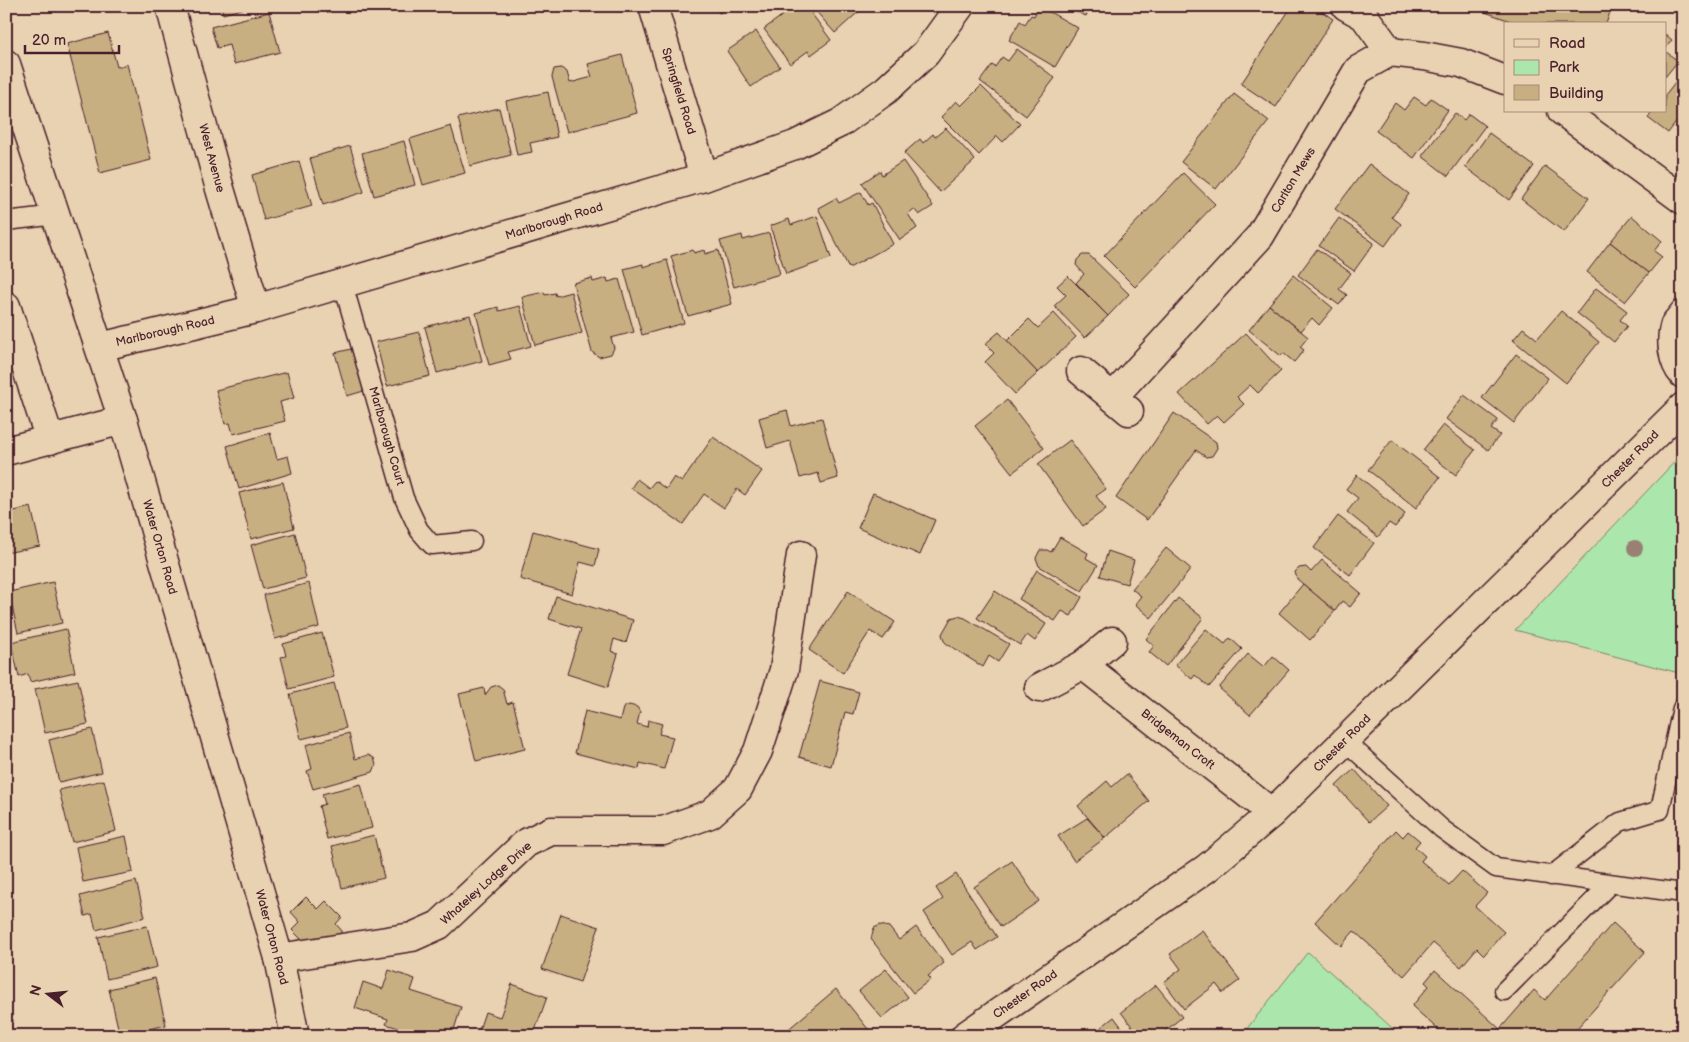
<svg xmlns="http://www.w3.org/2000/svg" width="1689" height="1042" font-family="'Balsamiq Sans',sans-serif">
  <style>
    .green { fill: #abe7ad; stroke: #7a836c }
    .building { fill: #c8af82; stroke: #4a1f2b }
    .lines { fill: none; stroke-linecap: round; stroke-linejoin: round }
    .service-casing { stroke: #4a1f2b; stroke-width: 21 }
    .minor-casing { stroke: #4a1f2b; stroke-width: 31 }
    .secondary-casing { stroke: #4a1f2b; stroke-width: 31 }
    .service { stroke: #e8d2b1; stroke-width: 18 }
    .minor { stroke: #e8d2b1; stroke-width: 28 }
    .secondary { stroke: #e8d2b1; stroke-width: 28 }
    .tree { fill: #998072 }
    .labels { text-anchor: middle; stroke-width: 4.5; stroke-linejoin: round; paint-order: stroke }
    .street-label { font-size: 12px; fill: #4a1f2b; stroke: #e8d2b1 }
  </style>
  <rect width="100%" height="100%" fill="#e8d2b1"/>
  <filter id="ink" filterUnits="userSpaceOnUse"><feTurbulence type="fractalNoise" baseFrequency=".02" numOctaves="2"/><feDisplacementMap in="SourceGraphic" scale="10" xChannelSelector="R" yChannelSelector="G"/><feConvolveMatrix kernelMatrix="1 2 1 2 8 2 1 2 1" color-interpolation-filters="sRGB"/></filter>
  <g filter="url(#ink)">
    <g class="green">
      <path d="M1683,453v221l-168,-44z"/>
      <path d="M1308,952l93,84h-160z"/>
    </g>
    <g class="building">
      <path d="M221,6h32l-30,8z"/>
      <path d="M716,6h18l-15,7z"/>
      <path d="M795,6h11l25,34 -20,15 -3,-4 -18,13 -26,-35z"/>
      <path d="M817,6h48l-30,27 -21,-24z"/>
      <path d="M1039,6l39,22 -23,39 -46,-27 11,-19 5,3 6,-9 3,1z"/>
      <path d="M1063,6h27l-4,10z"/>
      <path d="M1292,6h22l19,13 -57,88 -35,-23z"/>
      <path d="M1487,6h116l8,3 -5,15h-87l-34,-12z"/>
      <path d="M269,12l11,40 -46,12 -5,-19 -12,3 -6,-21z"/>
      <path d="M756,31l24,36 -29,20 -24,-36z"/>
      <path d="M108,33l9,34 10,-3 24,96 -51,13 -33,-129z"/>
      <path d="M1665,34l7,6 -7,9z"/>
      <path d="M1017,49l38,29 -29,38 -46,-35 12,-16 3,2 7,-10 6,4z"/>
      <path d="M1665,51l13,10 -13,16z"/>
      <path d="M622,55l15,58 -70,19 -15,-55 2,-8 7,-1 6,4 3,11 22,-6 -4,-13z"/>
      <path d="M1683,72v41l-15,20 -20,-15 5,-7h12v-16z"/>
      <path d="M981,86l39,38 -17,18 -6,-6 -18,19 -38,-38 15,-16 5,5z"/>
      <path d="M548,92l9,45 -27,6 2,9 -15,3 -11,-54z"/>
      <path d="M1234,94l35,27 -53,68 -35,-27z"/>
      <path d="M1414,97l12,8 5,-7 17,12 -34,48 -38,-27 19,-28 9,7z"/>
      <path d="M499,108l12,47 -41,11 -12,-48z"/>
      <path d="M1455,113l9,7 5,-6 16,12 -37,50 -26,-20z"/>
      <path d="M451,126l14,47 -42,12 -13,-46z"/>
      <path d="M946,128l29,32 -35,32 -36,-39 16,-14 3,4 10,-9 2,3z"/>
      <path d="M1489,133l45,33 -25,34 -44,-33z"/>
      <path d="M404,141l11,44 -41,11 -12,-43z"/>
      <path d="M350,146l14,46 -41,13 -13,-47z"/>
      <path d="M299,161l13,45 -48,14 -12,-45z"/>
      <path d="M903,161l30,45 -14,9 -5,-6 -6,5 9,14 -17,12 -38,-57 18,-12 2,4z"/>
      <path d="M1369,164l40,30 -17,23 9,7 -16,22 -50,-37z"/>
      <path d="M1545,166l44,32 -25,34 -43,-33z"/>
      <path d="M1183,173l32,31 -80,83 -31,-31z"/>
      <path d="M861,192l7,13 4,-2 21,41 -44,24 -31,-60 18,-10 3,5z"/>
      <path d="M817,216l14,42 -45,16 -16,-48 19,-7 2,6z"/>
      <path d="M1632,216l30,25 -8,10 8,6 -13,16 -39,-31z"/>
      <path d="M1339,218l35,25 -20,28 -35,-25z"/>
      <path d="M769,233l11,41 -46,13 -14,-46 22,-6 1,5z"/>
      <path d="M1610,242l39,31 -24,29 -38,-30z"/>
      <path d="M1317,249l34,24 -12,16 8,6 -8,10 -41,-30z"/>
      <path d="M693,250l1,3 10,-3 1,4 13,-4 14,54 -44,12 -17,-60z"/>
      <path d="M1082,255h7l40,39 -21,22 -32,-33 8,-9 -8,-9 1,-5z"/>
      <path d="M667,260l17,63 -42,12 -18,-66 19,-5v3z"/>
      <path d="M1293,275l40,33 -14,17 -7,-7 -11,13 -32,-26z"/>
      <path d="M1068,276l40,40 -23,22 -31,-32 12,-11 -9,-9z"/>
      <path d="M592,278l1,4 14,-4 1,4 11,-3 15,53 -23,6 3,10 -3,6 -12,3 -7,-5 -19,-69z"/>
      <path d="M1596,288l31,23 -7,9 7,6 -13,16 -37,-29z"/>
      <path d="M544,292l1,3 10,-2 1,3 15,-4 11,41 -47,12 -13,-48z"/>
      <path d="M1269,305l39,32 -8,10 4,3 -10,12 -11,-9 -2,3 -32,-26z"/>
      <path d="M520,306l11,40 -23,6 3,7 -22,6 -13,-52 22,-6 1,4z"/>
      <path d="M1561,311l38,31 -33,41 -53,-43 10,-12 14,11z"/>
      <path d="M1054,313l22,24 -38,36 -31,-32 22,-22 9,9z"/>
      <path d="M470,315l12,46 -45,12 -12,-46z"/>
      <path d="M419,332l11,44 -43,10 -11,-44z"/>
      <path d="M999,332l39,41 -23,21 -30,-32 9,-9 -9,-9z"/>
      <path d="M1246,333l35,38 -23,22 -8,-8 -13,12 7,7 -20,18 -7,-7 -10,9 -28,-30z"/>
      <path d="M355,348l12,42 -20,6 -12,-43z"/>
      <path d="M1516,354l32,24 -34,45 -32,-25z"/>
      <path d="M287,372l7,26 -14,4 5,19 -52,13 -3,-11 -5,1 -9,-34z"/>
      <path d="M1464,395l34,25 -7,9 9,6 -12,15 -42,-31z"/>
      <path d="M1007,400l37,48 -32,25 -37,-47z"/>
      <path d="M787,410l4,16 31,-8 16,60 -17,5 -3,-10 -18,5 -10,-37 -23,7 -8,-30z"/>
      <path d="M1174,413l42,29 1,6 -5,8 -6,1 -10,-7 -49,70 -31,-22z"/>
      <path d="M1443,425l32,25 -19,25 -33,-25z"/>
      <path d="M270,433l7,26 11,-3 4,17 -53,16 -12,-43z"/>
      <path d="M713,437l49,34 -17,24 -8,-6 -13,19 -20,-14 -21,30 -52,-36 6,-9 12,9 6,-7 11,8 8,-12 8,5z"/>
      <path d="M1070,440l36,49 -10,7 10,13 -23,17 -45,-62z"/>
      <path d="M1392,440l48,37 -24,31 -48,-38z"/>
      <path d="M1357,475l48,39 -10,13 -6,-4 -11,14 -31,-25 11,-14 -12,-9z"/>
      <path d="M283,482l11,46 -43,11 -12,-46z"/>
      <path d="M873,493l62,27 -15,35 -62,-27z"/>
      <path d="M31,507l9,39 -34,7v-40z"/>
      <path d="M1338,516l36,27 -24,32 -36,-27z"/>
      <path d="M533,531l66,18 -4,17 -15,-4 -8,32 -52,-15z"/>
      <path d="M295,533l11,45 -43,11 -12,-44z"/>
      <path d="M1060,537l28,16 -2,5 12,7 -16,26 -43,-25 -3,-8 4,-8h7l4,2z"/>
      <path d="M1166,548l25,21 -40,49 -16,-14 6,-8 -9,-7z"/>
      <path d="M1108,551l26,9 -7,24 -27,-8z"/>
      <path d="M1322,560l39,33 -11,14 -8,-6 -7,10 -38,-32 -2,-7 4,-4 7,-1 5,5z"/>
      <path d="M1037,570l45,27 -11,19 -9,-5 -7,10 -36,-22z"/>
      <path d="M53,582l9,41 -44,10 -9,-41z"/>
      <path d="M309,583l10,44 -44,12 -11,-44z"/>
      <path d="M1303,584l32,27 -25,29 -31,-27z"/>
      <path d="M848,591l47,31 -12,17 -13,-8 -27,42 -34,-23z"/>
      <path d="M995,591l51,33 -11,17 -8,-6 -7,10 -43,-27z"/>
      <path d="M556,596l77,24 -7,23 -12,-4 -3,12 7,3 -10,33 -41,-13 14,-45 -32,-10z"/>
      <path d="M1178,598l25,20 -37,48 -17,-14 5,-6 -8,-7z"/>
      <path d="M958,616l7,2 44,26 -11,18 -9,-6 -6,11 -36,-23 -3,-3 -2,-7 9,-16z"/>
      <path d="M66,629l9,43 -45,10 -2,-8 -9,3 -8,-35z"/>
      <path d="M1206,629l19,15 5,-6 12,11 -33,38 -14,-12 -3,4 -17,-14z"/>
      <path d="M322,633l12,44 -45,12 -8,-32 5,-1 -3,-12z"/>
      <path d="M1248,654l16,13 9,-11 16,14 -39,45 -31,-27z"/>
      <path d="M78,680l10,44 -43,9 -10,-44z"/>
      <path d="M820,681l39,11 -6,22 -8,-2 -14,54 -32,-9z"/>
      <path d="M334,683l12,45 -45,11 -11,-45z"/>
      <path d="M498,685l5,4 4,15 6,-2 12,47 -49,12 -17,-67 25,-6 1,7 6,-8z"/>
      <path d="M629,705l8,2 3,5 -3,12 10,3 1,-7 14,4 -3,10 14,3 -9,32 -24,-6 -1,6 -64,-16 10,-42 35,9 3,-12z"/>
      <path d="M92,729l10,43 -43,10 -10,-42z"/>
      <path d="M349,733l6,26 13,-4 6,3 2,7 -3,7 -60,17 -6,-18 5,-2 -6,-24z"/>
      <path d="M1354,769l33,37 -18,16 -33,-36z"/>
      <path d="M1127,774l22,27 -44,37 -27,-32 29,-25 5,6z"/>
      <path d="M104,780l12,51 -44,11 -13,-52z"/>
      <path d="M361,784l11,44 -45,11 -8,-33 6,-2 -3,-10z"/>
      <path d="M1087,818l18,20 -31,23 -16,-25z"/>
      <path d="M1396,830l7,7 5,-6 12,10 -5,6 10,9 -4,5 28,24 13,-14 25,22 -12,13 29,26 -20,23 -7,-7 -16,19 -28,-24 -29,33 -50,-45 -13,15 -26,-24z"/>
      <path d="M374,835l10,43 -42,10 -10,-42z"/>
      <path d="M126,836l7,36 -50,10 -7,-35z"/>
      <path d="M1012,861l27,40 -38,26 -27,-40z"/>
      <path d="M956,874l41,63 -20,13 -5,-8 -20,13 -28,-43 19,-13 -7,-11z"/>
      <path d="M136,881l9,36 -49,13 -4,-16 -7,2 -5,-20z"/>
      <path d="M306,897l12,12 8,-8 16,16 -6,7 6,7 -15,14 -8,-9 -10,11 -17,-17 8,-8 -9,-10z"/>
      <path d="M561,914l38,13 -19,55 -38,-13z"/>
      <path d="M1613,923l32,29 -75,84h-125l-33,-30 17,-20 -4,-4 10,-12 65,59 34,-39 11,10z"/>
      <path d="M880,925l9,2 10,13 17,-13 28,36 -16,13 3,3 -18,14 -42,-54 3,-11z"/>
      <path d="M147,926l10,41 -50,12 -9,-42z"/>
      <path d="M1202,930l38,50 -17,13 -7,-9 -32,25 -20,-27 17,-13 -11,-15z"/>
      <path d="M886,969l22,28 -26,21 -23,-27z"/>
      <path d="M389,970l26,9 -4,12 50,16 -9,29h-29l-37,-12 2,-5 -33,-11 8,-26 20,7z"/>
      <path d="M155,978l11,47 -46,11 -11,-47z"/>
      <path d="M512,984l35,13 -14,39h-56l8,-24 15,5z"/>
      <path d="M1156,985l26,32 -23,19h-20l-18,-24z"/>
      <path d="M836,989l36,45 -1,2h-83l-3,-4z"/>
      <path d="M1114,1017l14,19h-38z"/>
    </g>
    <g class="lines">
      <defs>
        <g id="service">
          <path d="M6,221l51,-6"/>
          <path d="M343,284l61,214 15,32 13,15 40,-4"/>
          <path d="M1345,741l97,88 54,39 187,25"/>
          <path d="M1551,876l69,-54 40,-12 22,-102"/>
          <path d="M1504,991l106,-107"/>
        </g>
        <g id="minor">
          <path d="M170,6l50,183 36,120"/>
          <path d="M653,6l51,171"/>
          <path d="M1346,6l18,10 26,36"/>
          <path d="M1562,111l121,89"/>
          <path d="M6,306l44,134"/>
          <path d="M1683,314c-2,3 -6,7 -8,10 -5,15 -3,38 8,50"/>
          <path d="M100,347l156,-38 448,-132 91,-32 45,-22 46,-33 40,-37 34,-47"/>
          <path d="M1081,371l48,40"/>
          <path d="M1113,397l147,-161 98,-166 32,-18 34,4 37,7 44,17"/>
          <path d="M6,451l117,-31"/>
          <path d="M1083,665l189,148"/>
          <path d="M1039,688l44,-23 29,-24"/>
          <path d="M279,958l133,-21 27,-12 87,-82 25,-12h112l47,-17 28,-25 20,-38 26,-81 17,-115"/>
        </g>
        <g id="secondary">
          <path d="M6,64l117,356 156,538 16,78"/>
          <path d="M965,1036l242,-168 65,-55 411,-406"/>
        </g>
      </defs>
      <use href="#service" class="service-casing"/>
      <use href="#minor" class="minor-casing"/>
      <use href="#secondary" class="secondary-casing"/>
      <use href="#service" class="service"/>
      <use href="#minor" class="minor"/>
      <use href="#secondary" class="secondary"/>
    </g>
    <circle class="tree" cx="1635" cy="548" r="8"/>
  </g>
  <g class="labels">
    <g class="street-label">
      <text transform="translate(679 91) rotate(73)" y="4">Springfield Road</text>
      <text transform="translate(212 158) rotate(75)" y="4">West Avenue</text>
      <text transform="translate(1293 180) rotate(-59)" y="4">Carlton Mews</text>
      <text transform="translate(554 221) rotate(-17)" y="4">Marlborough Road</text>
      <text transform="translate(165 331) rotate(-13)" y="4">Marlborough Road</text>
      <text transform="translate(387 436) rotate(74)" y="4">Marlborough Court</text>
      <text transform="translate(1630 459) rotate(-45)" y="4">Chester Road</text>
      <text transform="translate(160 547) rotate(74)" y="4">Water Orton Road</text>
      <text transform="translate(1178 739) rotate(38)" y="4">Bridgeman Croft</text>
      <text transform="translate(1342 743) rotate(-45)" y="4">Chester Road</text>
      <text transform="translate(486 883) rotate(-42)" y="4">Whateley Lodge Drive</text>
      <text transform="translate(272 937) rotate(75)" y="4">Water Orton Road</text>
      <text transform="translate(1025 994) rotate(-35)" y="4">Chester Road</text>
    </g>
  </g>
  <rect width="1689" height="1042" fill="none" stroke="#e8d2b1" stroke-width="25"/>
  <rect x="12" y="12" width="1664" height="1017" fill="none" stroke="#4a1f2b" stroke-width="2" filter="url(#ink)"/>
  <rect x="1504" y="22" width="162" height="90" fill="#e8d2b1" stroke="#a98a7b"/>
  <rect x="1514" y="39" width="25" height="8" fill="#e8d2b1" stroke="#a98a7b"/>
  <text x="1549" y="48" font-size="15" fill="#4a1f2b">Road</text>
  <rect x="1514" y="60" width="25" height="15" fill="#abe7ad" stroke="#a98a7b"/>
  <text x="1549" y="72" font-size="15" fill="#4a1f2b">Park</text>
  <rect x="1514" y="85" width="25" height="15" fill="#c8af82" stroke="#a98a7b"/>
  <text x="1549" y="98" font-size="15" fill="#4a1f2b">Building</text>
  <g transform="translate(48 994) rotate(286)" stroke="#e8d2b1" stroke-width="4" paint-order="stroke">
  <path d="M0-4L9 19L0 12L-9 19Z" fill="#4a1f2b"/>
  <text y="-8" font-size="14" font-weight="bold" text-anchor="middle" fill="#4a1f2b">N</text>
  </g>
  <path d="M25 45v8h94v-8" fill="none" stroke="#4a1f2b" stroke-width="2.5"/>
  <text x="32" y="45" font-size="15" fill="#4a1f2b" stroke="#e8d2b1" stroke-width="4" paint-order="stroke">20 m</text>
</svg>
